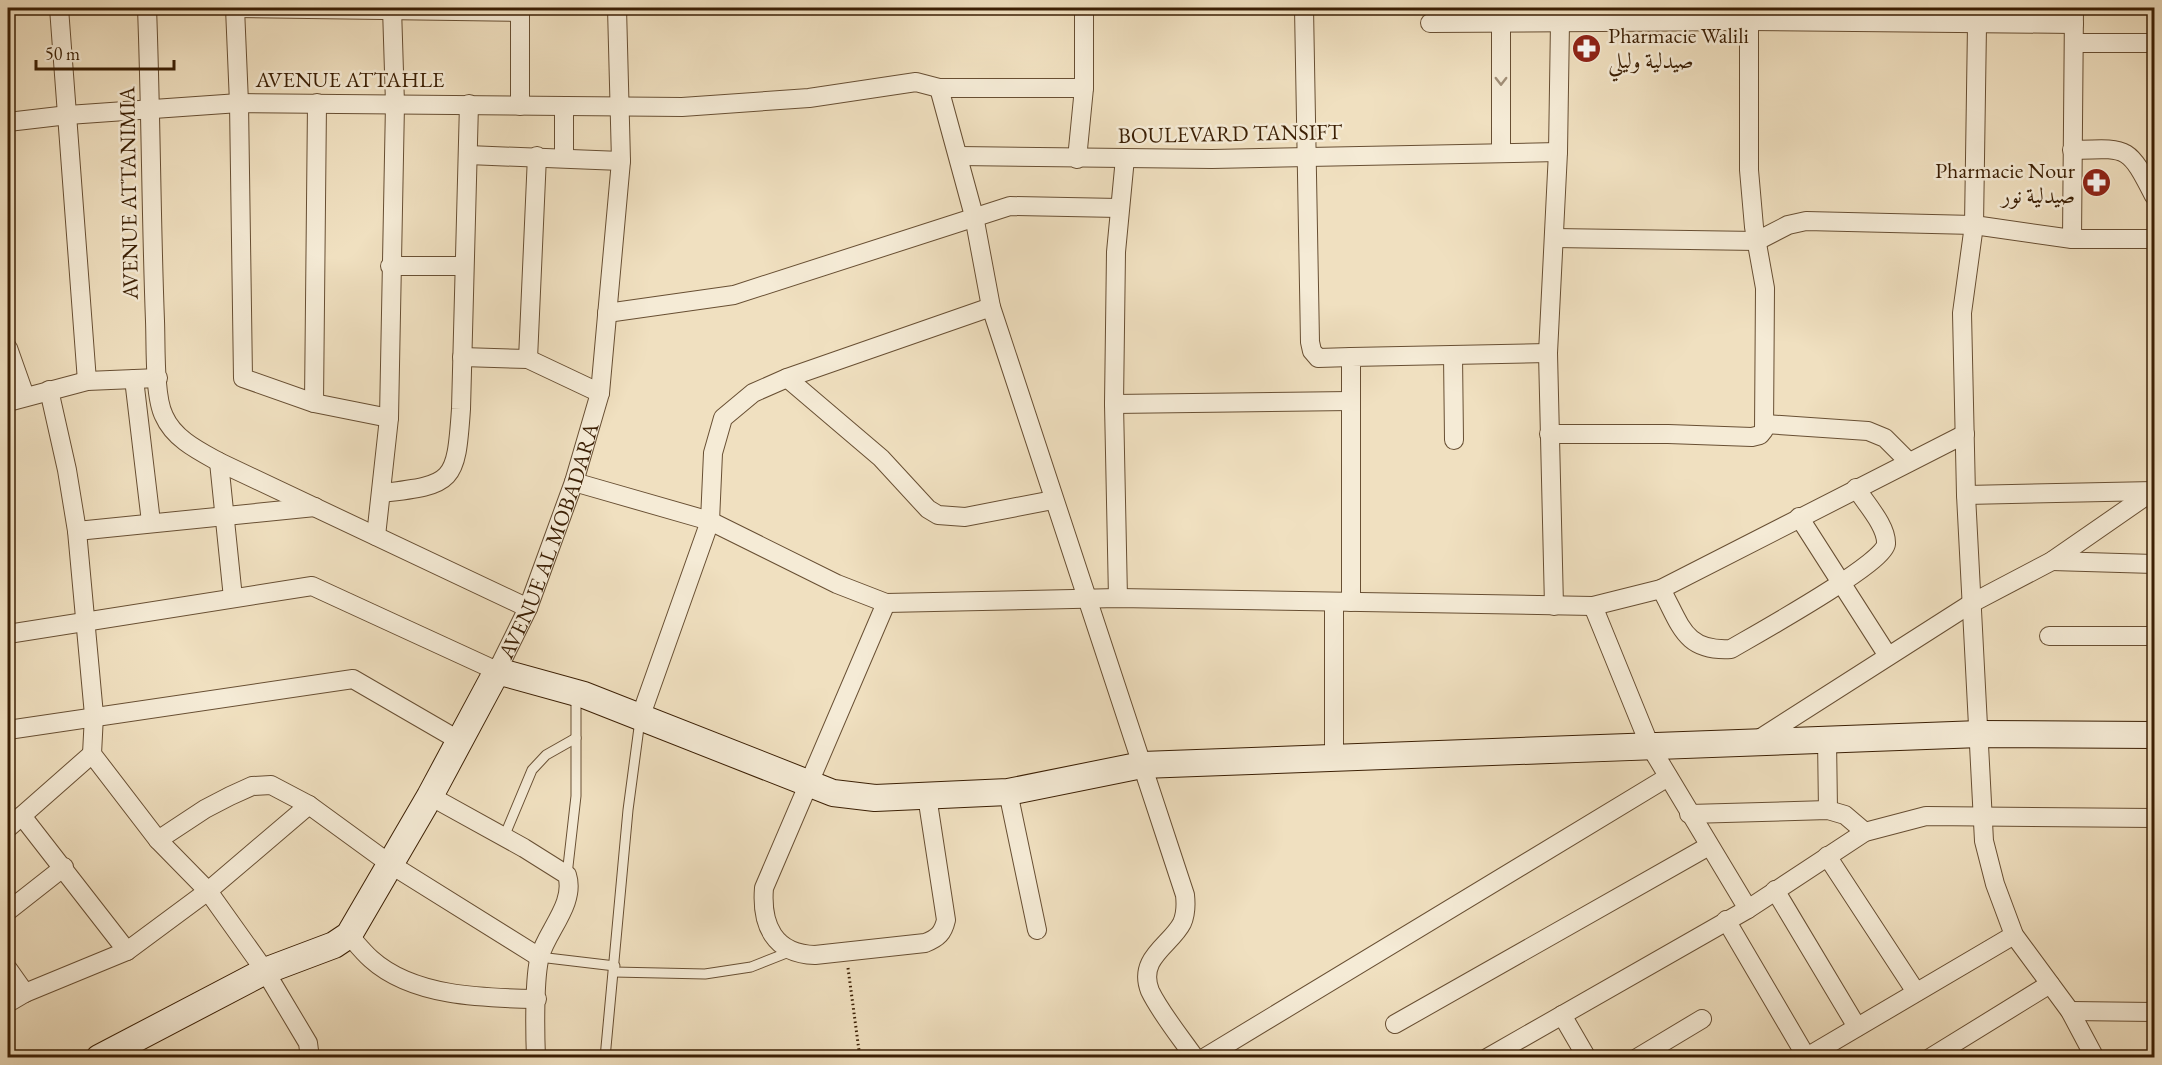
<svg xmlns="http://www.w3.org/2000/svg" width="2162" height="1065" font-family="'EB Garamond',Amiri,serif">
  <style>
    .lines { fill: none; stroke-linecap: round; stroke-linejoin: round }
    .lane-casing { stroke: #684f33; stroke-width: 11 }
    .street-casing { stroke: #684f33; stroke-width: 20 }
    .secondary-casing { stroke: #3b1f04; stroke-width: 28 }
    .path { stroke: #3b1f04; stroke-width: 3; stroke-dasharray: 1.5 3; stroke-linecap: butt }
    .lane { stroke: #f5ebd6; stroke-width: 9 }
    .street { stroke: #f5ebd6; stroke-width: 18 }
    .secondary { stroke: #f5ebd6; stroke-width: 26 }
    .oneway { stroke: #a18f78 }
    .labels { text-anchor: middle; stroke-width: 5; stroke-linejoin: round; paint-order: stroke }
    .poi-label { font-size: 22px; fill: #3b1f04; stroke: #f5ebd6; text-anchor: start }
    .street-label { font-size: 22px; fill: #3b1f04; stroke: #f5ebd6 }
  </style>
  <rect width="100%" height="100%" fill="#f0e0c0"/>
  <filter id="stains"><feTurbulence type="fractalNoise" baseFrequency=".00333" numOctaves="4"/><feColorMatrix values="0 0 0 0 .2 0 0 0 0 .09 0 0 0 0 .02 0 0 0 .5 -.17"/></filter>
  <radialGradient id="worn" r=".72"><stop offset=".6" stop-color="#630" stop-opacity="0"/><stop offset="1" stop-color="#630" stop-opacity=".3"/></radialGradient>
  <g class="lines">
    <defs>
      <g id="lane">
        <path d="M1881,23v-15"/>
        <path d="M504,837l28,-67 14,-15 30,-17"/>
        <path d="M567,875l9,-79v-101"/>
        <path d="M539,957l76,9"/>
        <path d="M614,972l91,2 46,-7 38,-15"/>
        <path d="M605,1058l23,-248 12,-90"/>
      </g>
      <g id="street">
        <path d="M59,8l28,373"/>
        <path d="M147,8c4,104 4,209 8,313 1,24 -1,75 9,95 10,23 35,35 55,46l309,146"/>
        <path d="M235,8l4,95 4,275 71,25 75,15"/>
        <path d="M235,8l285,4"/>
        <path d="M1304,8l6,334 2,9 6,7 33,-1"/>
        <path d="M1501,8v145"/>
        <path d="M1430,23l319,-2 325,3"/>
        <path d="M1977,25l-3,200 -12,88 4,182 18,346 11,43 19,51 56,76 25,47"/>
        <path d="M2074,43h80"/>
        <path d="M939,88l35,128 17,91 194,588c1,9 1,19 -3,28 -11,22 -45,35 -32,68 10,21 31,47 45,67"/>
        <path d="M520,106v-98"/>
        <path d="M564,106v52"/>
        <path d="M8,122l60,-7 171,-12 443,4 127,-9 107,-16 23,6h145"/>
        <path d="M2072,150c56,-2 56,-5 82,46"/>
        <path d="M468,155l153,6"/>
        <path d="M959,156l253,3 346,-7"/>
        <path d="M1077,159l7,-71v-80"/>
        <path d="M1554,238l203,3 31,-16 18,-4 168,4 98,14h82"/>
        <path d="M2072,239l2,-231"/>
        <path d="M390,266h73"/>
        <path d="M607,313l127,-18 276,-89 109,2"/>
        <path d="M8,348l17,48"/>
        <path d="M1453,355l1,85"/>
        <path d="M462,357l66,2 72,34"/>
        <path d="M528,359l9,-203"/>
        <path d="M787,378l94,80 47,51 10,6 27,2 88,-17"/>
        <path d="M134,379l17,143"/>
        <path d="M49,390l18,80 10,61 17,184 -2,39 66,86 50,51 57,80 43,72 2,15"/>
        <path d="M8,402l79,-21 71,-3"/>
        <path d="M314,403l3,-300"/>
        <path d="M1114,404l236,-3"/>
        <path d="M1765,424l103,7 17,7 24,24"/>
        <path d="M1549,434h119l84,3 8,-2 4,-5 1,-142 -11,-61 -5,-57v-149"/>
        <path d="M219,462l14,136"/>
        <path d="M574,482l136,39 127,63 49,19 232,-5 475,8 68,-17 304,-155"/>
        <path d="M382,493c72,-8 74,-11 79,-84l8,-305"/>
        <path d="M1966,495l188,-4"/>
        <path d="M1799,517l89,139"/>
        <path d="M77,531l238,-24"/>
        <path d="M376,536l13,-118 6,-314 -3,-96"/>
        <path d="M2052,561l102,3"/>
        <path d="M1661,589c20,36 23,63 70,60 22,-13 154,-86 155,-105 1,-18 -20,-40 -30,-56"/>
        <path d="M1118,598l-4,-194 2,-152 9,-94"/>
        <path d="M1351,602v-245l197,-4"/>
        <path d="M886,603l-122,285c-3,37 10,66 51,67l110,-12c13,-5 18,-10 21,-23l-19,-124"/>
        <path d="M1554,606l-6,-253 10,-201 2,-130"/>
        <path d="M1593,606l57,140 98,163"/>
        <path id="s1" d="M8,634l304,-48 185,85 31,-63 46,-126 26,-89 21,-232 -4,-153"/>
        <path d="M2049,636h105"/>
        <path d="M640,718l70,-197 3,-68 10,-35 30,-25 34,-15 204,-71"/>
        <path d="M8,730l345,-51 107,62"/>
        <path d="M1827,739l1,71"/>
        <path d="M1756,741l216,-138 80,-42 101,-70"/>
        <path d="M1334,758v-156"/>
        <path d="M1008,792l29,138"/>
        <path d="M430,796l94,52 43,27c9,28 -20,56 -27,81 -6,21 -5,78 -4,102"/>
        <path d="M1689,814l139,-4 17,5 20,17"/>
        <path d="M22,816l105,135"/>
        <path d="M8,828l84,-74"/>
        <path d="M158,840l47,-31 25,-13 22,-10 19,-1 38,20 81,59 149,93"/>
        <path d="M1827,856l89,136"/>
        <path d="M1775,890l82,137"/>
        <path d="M8,911l56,-44"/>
        <path d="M1726,920l81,138"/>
        <path d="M349,935c7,8 14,17 22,24 42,38 113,39 166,40"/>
        <path d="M8,969l17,24"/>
        <path d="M8,1003l17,-10 102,-42 81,-60 101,-86"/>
        <path d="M2070,1011l84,1"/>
        <path d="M1562,1015l25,43"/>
        <path d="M1395,1024l314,-178"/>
        <path d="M1204,1058l464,-281"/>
        <path d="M1487,1058l261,-149 117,-77 61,-16 228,2"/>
        <path d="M1637,1058l65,-39"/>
        <path d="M1805,1058l209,-123"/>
        <path d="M1930,1058l120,-74"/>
      </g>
      <path id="secondary" d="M99,1058l166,-87 69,-26 15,-10 81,-139 67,-125 87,24 249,98 42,5 133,-6 134,-27 838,-31 174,1"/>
    </defs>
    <use href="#lane" class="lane-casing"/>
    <use href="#street" class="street-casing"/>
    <use href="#secondary" class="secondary-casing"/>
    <path class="path" d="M848,968l12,90"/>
    <use href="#lane" class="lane"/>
    <use href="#street" class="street"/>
    <use href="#secondary" class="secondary"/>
  </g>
  <defs><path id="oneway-chevron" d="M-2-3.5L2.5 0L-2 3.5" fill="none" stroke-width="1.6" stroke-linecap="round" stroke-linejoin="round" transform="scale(1.5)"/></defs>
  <use class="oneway" href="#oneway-chevron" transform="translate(1501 81) rotate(90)"/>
  <defs>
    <symbol id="pharmacy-disc" viewBox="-11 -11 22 22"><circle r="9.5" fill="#8f2418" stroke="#f5ebd6"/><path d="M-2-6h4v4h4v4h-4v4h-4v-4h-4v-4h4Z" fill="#fff"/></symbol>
  </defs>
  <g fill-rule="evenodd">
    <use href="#pharmacy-disc" x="1570" y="32" width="33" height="33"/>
    <use href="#pharmacy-disc" x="2080" y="166" width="33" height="33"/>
  </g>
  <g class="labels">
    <g class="poi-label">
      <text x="1608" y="43">Pharmacie Walili<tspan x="1608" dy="25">صيدلية وليلي</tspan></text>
      <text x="2075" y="178" text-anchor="end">Pharmacie Nour<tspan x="2075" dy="25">صيدلية نور</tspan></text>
    </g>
    <g class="street-label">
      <text x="350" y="87">AVENUE ATTAHLE</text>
      <text transform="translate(1230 133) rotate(-1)" y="8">BOULEVARD TANSIFT</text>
      <text transform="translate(128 193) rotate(-91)" y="8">AVENUE ATTANIMIA</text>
      <text dy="8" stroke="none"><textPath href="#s1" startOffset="652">AVENUE AL MOBADARA</textPath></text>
    </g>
  </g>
  <rect width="2162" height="1065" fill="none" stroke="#f0e0c0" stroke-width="30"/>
  <rect x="9" y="9" width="2144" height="1047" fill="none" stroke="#3b1f04" stroke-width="3"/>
  <rect x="15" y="15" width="2132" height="1035" fill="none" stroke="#3b1f04" stroke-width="1.5"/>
  <path d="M36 60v9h138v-9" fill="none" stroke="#3b1f04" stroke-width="3"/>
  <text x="45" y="60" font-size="18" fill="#3b1f04" stroke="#f5ebd6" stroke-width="4.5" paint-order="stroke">50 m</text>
  <rect width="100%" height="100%" filter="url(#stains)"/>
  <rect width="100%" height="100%" fill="url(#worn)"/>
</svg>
